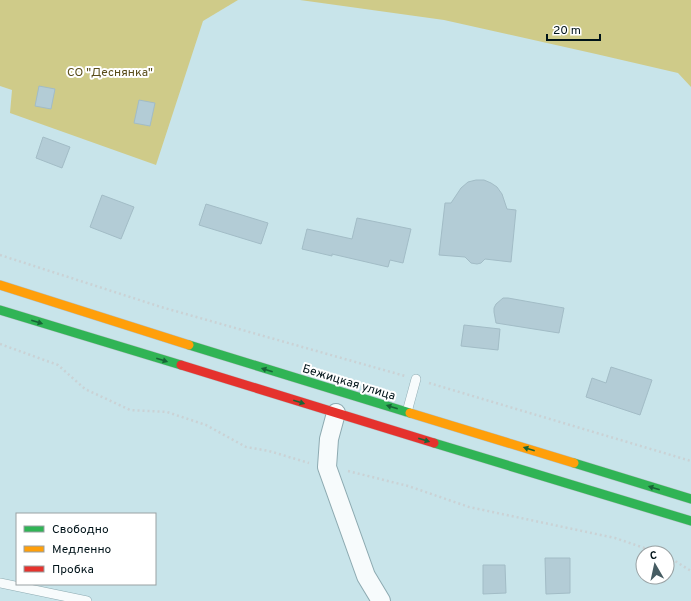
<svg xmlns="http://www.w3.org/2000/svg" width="691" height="601" font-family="Overpass,sans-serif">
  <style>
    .green { fill: #cfcb89 }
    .building { fill: #b3ccd6; stroke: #a2bcc6 }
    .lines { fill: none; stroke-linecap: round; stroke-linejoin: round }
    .lane-casing { stroke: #8daab1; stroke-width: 10 }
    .street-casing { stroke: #8daab1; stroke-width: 20 }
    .fast-casing { stroke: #b3c2c5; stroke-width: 10 }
    .slow-casing { stroke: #b3c2c5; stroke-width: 10 }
    .jam-casing { stroke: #b3c2c5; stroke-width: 10 }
    .path { stroke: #cad2d5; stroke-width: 2.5; stroke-dasharray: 2 3; stroke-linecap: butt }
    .lane { stroke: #f7fbfc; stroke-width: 9 }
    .street { stroke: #f7fbfc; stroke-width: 18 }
    .fast { stroke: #30b455; stroke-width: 9 }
    .slow { stroke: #ff9f0a; stroke-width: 9 }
    .jam { stroke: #e5322d; stroke-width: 9 }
    .oneway { fill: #186437 }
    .labels { text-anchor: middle; stroke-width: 4; stroke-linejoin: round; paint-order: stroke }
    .park-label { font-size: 12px; fill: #5a4d1b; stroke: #fff }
    .street-label { font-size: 12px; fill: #001319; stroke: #fff }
  </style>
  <rect width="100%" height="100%" fill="#c8e4ea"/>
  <g class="green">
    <path d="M0,0h238l-35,21 -47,144 -146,-52 2,-23 -12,-4z"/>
    <path d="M300,0h391v87l-13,-14 -82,-19 -152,-34z"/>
  </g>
  <g class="building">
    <path d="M39,86l16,3 -4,20 -16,-3z"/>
    <path d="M139,100l16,3 -5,23 -16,-3z"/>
    <path d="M43,137l27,10 -8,21 -26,-10z"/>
    <path d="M476,180h8l7,3 6,4 5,7 5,15 9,1 -5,52 -26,-3 -4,4 -4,1 -6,-1 -6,-6 -26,-2 6,-52h6l10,-15 7,-6z"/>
    <path d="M102,195l32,12 -13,32 -31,-12z"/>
    <path d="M206,204l62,19 -7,21 -62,-19z"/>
    <path d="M357,218l54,11 -8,34 -13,-3 -2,7 -56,-13v2l-30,-7 5,-20 45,10z"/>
    <path d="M503,298h5l56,10 -5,25 -63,-10 -2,-11v-4l2,-4z"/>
    <path d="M464,325l36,4 -2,21 -37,-4z"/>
    <path d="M611,367l41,13 -12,35 -54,-18 6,-19 14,5z"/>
    <path d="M545,558h25v35l-24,1z"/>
    <path d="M483,565h22l1,28 -23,1z"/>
  </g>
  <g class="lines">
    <defs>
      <g id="lane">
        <path d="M407,412l9,-33"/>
        <path d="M0,583l87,18"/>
      </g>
      <path id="street" d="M336,413l-7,26 -2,28 39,109 15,25"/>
      <g id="fast">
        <path d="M0,310l181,55"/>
        <path d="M189,345l221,68"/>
        <path d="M434,443l257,78"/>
        <path d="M574,463l117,36"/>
      </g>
      <g id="slow">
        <path d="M0,285l189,60"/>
        <path d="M410,413l164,50"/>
      </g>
      <path id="jam" d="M181,365l253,78"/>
    </defs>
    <use href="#lane" class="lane-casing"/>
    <use href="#street" class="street-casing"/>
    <use href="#fast" class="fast-casing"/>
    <use href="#slow" class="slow-casing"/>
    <use href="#jam" class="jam-casing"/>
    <g class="path">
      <path d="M0,255l161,52 244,69"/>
      <path d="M0,344l58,21 27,24 45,21 37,2 39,13 40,22 23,4 40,12"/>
      <path d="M429,383l262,78"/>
      <path d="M348,471l60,15 61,21 146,31 44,15"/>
      <path d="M667,556l24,15"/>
    </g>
    <use href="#lane" class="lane"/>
    <use href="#street" class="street"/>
    <use href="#fast" class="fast"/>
    <use href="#slow" class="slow"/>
    <use href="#jam" class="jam"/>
  </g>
  <defs><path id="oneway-solid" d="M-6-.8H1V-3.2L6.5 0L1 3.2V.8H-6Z"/></defs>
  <g class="oneway">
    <use href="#oneway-solid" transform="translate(37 322) rotate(17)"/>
    <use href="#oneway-solid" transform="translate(162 360) rotate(17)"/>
    <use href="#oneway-solid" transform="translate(267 370) rotate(-162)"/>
    <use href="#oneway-solid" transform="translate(299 402) rotate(17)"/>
    <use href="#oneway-solid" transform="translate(392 407) rotate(-163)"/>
    <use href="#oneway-solid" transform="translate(424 440) rotate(17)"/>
    <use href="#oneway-solid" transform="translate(529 449) rotate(-163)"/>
    <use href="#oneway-solid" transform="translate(654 488) rotate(-163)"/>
  </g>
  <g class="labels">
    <g class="park-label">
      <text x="110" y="76">СО "Деснянка"</text>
    </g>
    <g class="street-label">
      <text transform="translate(349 382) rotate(17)" y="4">Бежицкая улица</text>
    </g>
  </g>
  <rect x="16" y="513" width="140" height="72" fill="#ffffff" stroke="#99a1a3"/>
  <rect x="24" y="526" width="20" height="6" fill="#30b455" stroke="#99a1a3"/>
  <text x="52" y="533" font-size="12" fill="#001319">Свободно</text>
  <rect x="24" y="546" width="20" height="6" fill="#ff9f0a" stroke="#99a1a3"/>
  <text x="52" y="553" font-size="12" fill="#001319">Медленно</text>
  <rect x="24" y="566" width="20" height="6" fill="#e5322d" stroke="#99a1a3"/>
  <text x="52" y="573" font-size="12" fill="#001319">Пробка</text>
  <g transform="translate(655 565) rotate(351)"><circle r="19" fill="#ffffff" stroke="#99a1a3"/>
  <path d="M0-3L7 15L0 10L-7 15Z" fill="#465c62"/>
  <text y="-6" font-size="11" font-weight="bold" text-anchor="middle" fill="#001319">С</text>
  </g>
  <path d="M547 34v6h53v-6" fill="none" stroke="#001319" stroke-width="2"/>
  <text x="553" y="34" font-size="12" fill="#001319" stroke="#ffffff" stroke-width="3" paint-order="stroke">20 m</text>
</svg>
